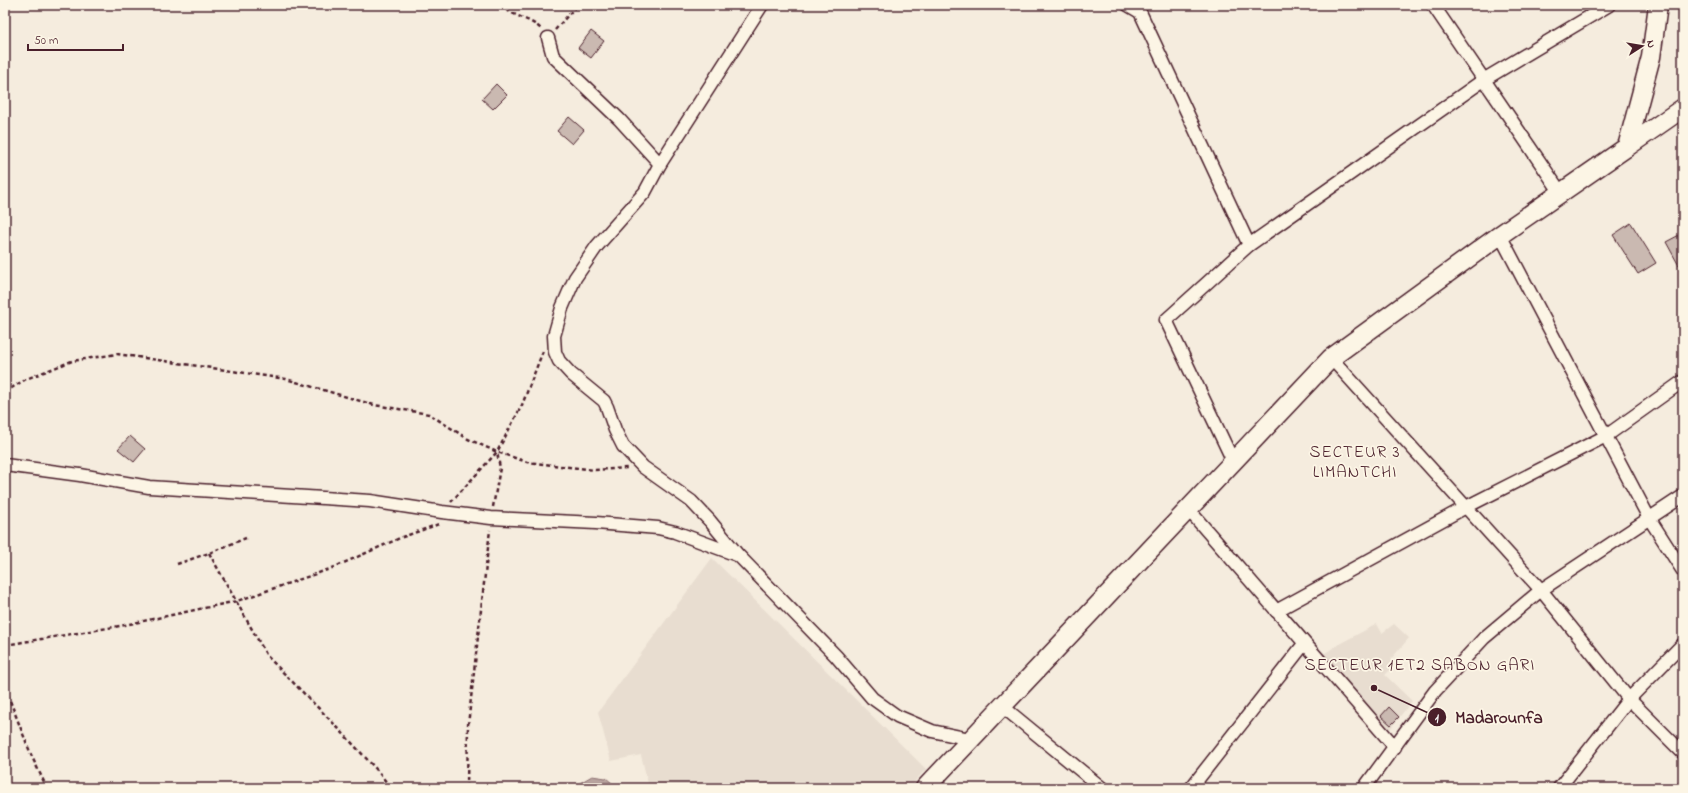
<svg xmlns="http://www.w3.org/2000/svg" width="1688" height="793" font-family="'Indie Flower',sans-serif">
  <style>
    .built { fill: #e8ddd0 }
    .water { fill: #b8a39e; stroke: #8c6e70 }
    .building { fill: #cab9b1; stroke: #4a1f2b }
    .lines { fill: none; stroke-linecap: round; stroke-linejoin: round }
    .street-casing { stroke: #4a1f2b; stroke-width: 15 }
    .secondary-casing { stroke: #4a1f2b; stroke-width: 21 }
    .path { stroke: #4a1f2b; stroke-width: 2.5; stroke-dasharray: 4 3; stroke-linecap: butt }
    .street { stroke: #fcf5e5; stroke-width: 12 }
    .secondary { stroke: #fcf5e5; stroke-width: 18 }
    .labels { text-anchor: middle; stroke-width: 3.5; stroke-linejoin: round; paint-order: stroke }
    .neighbourhood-label { font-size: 17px; letter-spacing: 1px; fill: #4a1f2b; stroke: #fcf5e5 }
    .leader { fill: none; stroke: #4a1f2b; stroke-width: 1.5 }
    .callout-dot { fill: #4a1f2b; stroke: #fcf5e5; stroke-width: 1.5 }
    .mark-label { font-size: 12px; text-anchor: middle; font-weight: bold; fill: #fff }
    .callout-label { font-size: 17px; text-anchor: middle; font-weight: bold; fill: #4a1f2b; stroke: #fcf5e5; stroke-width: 3.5; stroke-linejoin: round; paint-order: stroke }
  </style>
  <rect width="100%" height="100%" fill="#f5ecde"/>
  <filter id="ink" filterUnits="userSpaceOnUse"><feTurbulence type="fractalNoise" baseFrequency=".025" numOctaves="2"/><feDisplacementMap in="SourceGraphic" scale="8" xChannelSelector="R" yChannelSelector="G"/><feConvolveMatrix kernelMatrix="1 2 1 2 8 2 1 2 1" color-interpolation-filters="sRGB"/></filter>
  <g filter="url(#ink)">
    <g class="built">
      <path d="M712,558l214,211 -17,19h-260l-8,-33 -30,6 -13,-49z"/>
      <path d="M1377,624l5,9 12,-9 15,14 -18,21 4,6 -10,10 27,26 -25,32 -65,-78 19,-12z"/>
    </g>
    <path class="water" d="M592,776l14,2 12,10h-47z"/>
    <g class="building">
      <path d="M591,31l13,10 -13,17 -13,-10z"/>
      <path d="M496,84l11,11 -14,14 -11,-10z"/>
      <path d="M569,117l15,13 -12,14 -15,-13z"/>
      <path d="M1631,223l25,40 -18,11 -25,-39z"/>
      <path d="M1683,233v40l-17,-31z"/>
      <path d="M130,436l15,13 -11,13 -16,-13z"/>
      <path d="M1389,707l10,10 -8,8 -10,-9z"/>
    </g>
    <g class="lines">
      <defs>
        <g id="street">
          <path d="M762,5l-102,159 -15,28 -48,54 -22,32 -13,30 -8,28 1,16 4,9 12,13 33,27 3,6 8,23 8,16 20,21 48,34 19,20 28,34 98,101 36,42 25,18 35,15 38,8"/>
          <path d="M1128,5l12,7 109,233"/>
          <path d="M1433,5l128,188"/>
          <path d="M548,38l5,18 66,63 41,45"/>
          <path d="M1500,235l149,283 34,53"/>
          <path d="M1331,358l210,232 88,109 54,54"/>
          <path d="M1233,461l-67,-141 83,-75 236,-166 124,-74"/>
          <path d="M5,465l75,10 69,12 221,14 72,11 49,6 105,5 62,5 17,4 62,23"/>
          <path d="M1188,509l207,238"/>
          <path d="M1276,611l190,-104 140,-71 77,-55"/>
          <path d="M1002,706l100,82"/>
          <path d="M1191,788l113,-144"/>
          <path d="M1364,788l71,-97 49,-53 57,-48 142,-94"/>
          <path d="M1559,788l70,-89 54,-55"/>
        </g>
        <g id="secondary">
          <path d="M1627,147l56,-39"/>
          <path d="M925,788l406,-430 169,-123 127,-88 24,-90 7,-52"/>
        </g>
      </defs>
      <use href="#street" class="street-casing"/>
      <use href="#secondary" class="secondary-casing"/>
      <g class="path">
        <path d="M501,5c11,12 30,13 41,25"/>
        <path d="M555,30l22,-25"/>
        <path d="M5,392l21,-13 46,-18 45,-7 169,25 88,26 55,9 39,25 29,13 30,10 68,8 33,-2"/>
        <path d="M451,502l46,-50 25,-47 21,-54"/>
        <path d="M493,507l7,-39 -3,-16"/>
        <path d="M209,553l58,103 72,73 37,40 15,19"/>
        <path d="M177,564l32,-11 37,-15"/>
        <path d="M5,645l115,-19 117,-25 93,-32 70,-31 39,-14"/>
        <path d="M5,688l27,69 15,31"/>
        <path d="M467,788l1,-63 22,-195"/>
      </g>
      <use href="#street" class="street"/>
      <use href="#secondary" class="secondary"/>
    </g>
  </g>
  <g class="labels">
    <g class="neighbourhood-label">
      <text x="1355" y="457">SECTEUR 3<tspan x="1355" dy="20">LIMANTCHI</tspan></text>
      <text x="1420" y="670">SECTEUR 1ET2 SABON GARI</text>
    </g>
  </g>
  <path class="leader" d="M1374 688L1437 717"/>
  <g class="callout-dot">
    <circle cx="1374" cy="688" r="4"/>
    <circle cx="1437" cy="717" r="10"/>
  </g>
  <g class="mark-label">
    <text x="1437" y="722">1</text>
  </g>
  <g class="callout-label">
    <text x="1499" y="723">Madarounfa</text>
  </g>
  <rect width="1688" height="793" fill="none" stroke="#fcf5e5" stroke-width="20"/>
  <rect x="10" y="10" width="1668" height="773" fill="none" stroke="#4a1f2b" stroke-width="1.5" filter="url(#ink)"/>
  <g transform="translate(1642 46) rotate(78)" stroke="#fcf5e5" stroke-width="3" paint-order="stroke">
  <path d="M0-3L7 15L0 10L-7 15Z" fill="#4a1f2b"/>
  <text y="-6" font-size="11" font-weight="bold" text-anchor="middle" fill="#4a1f2b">N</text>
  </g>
  <path d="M28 44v6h95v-6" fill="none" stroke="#4a1f2b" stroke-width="2"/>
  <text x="34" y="44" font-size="12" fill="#4a1f2b" stroke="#fcf5e5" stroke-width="3" paint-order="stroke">50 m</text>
</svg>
